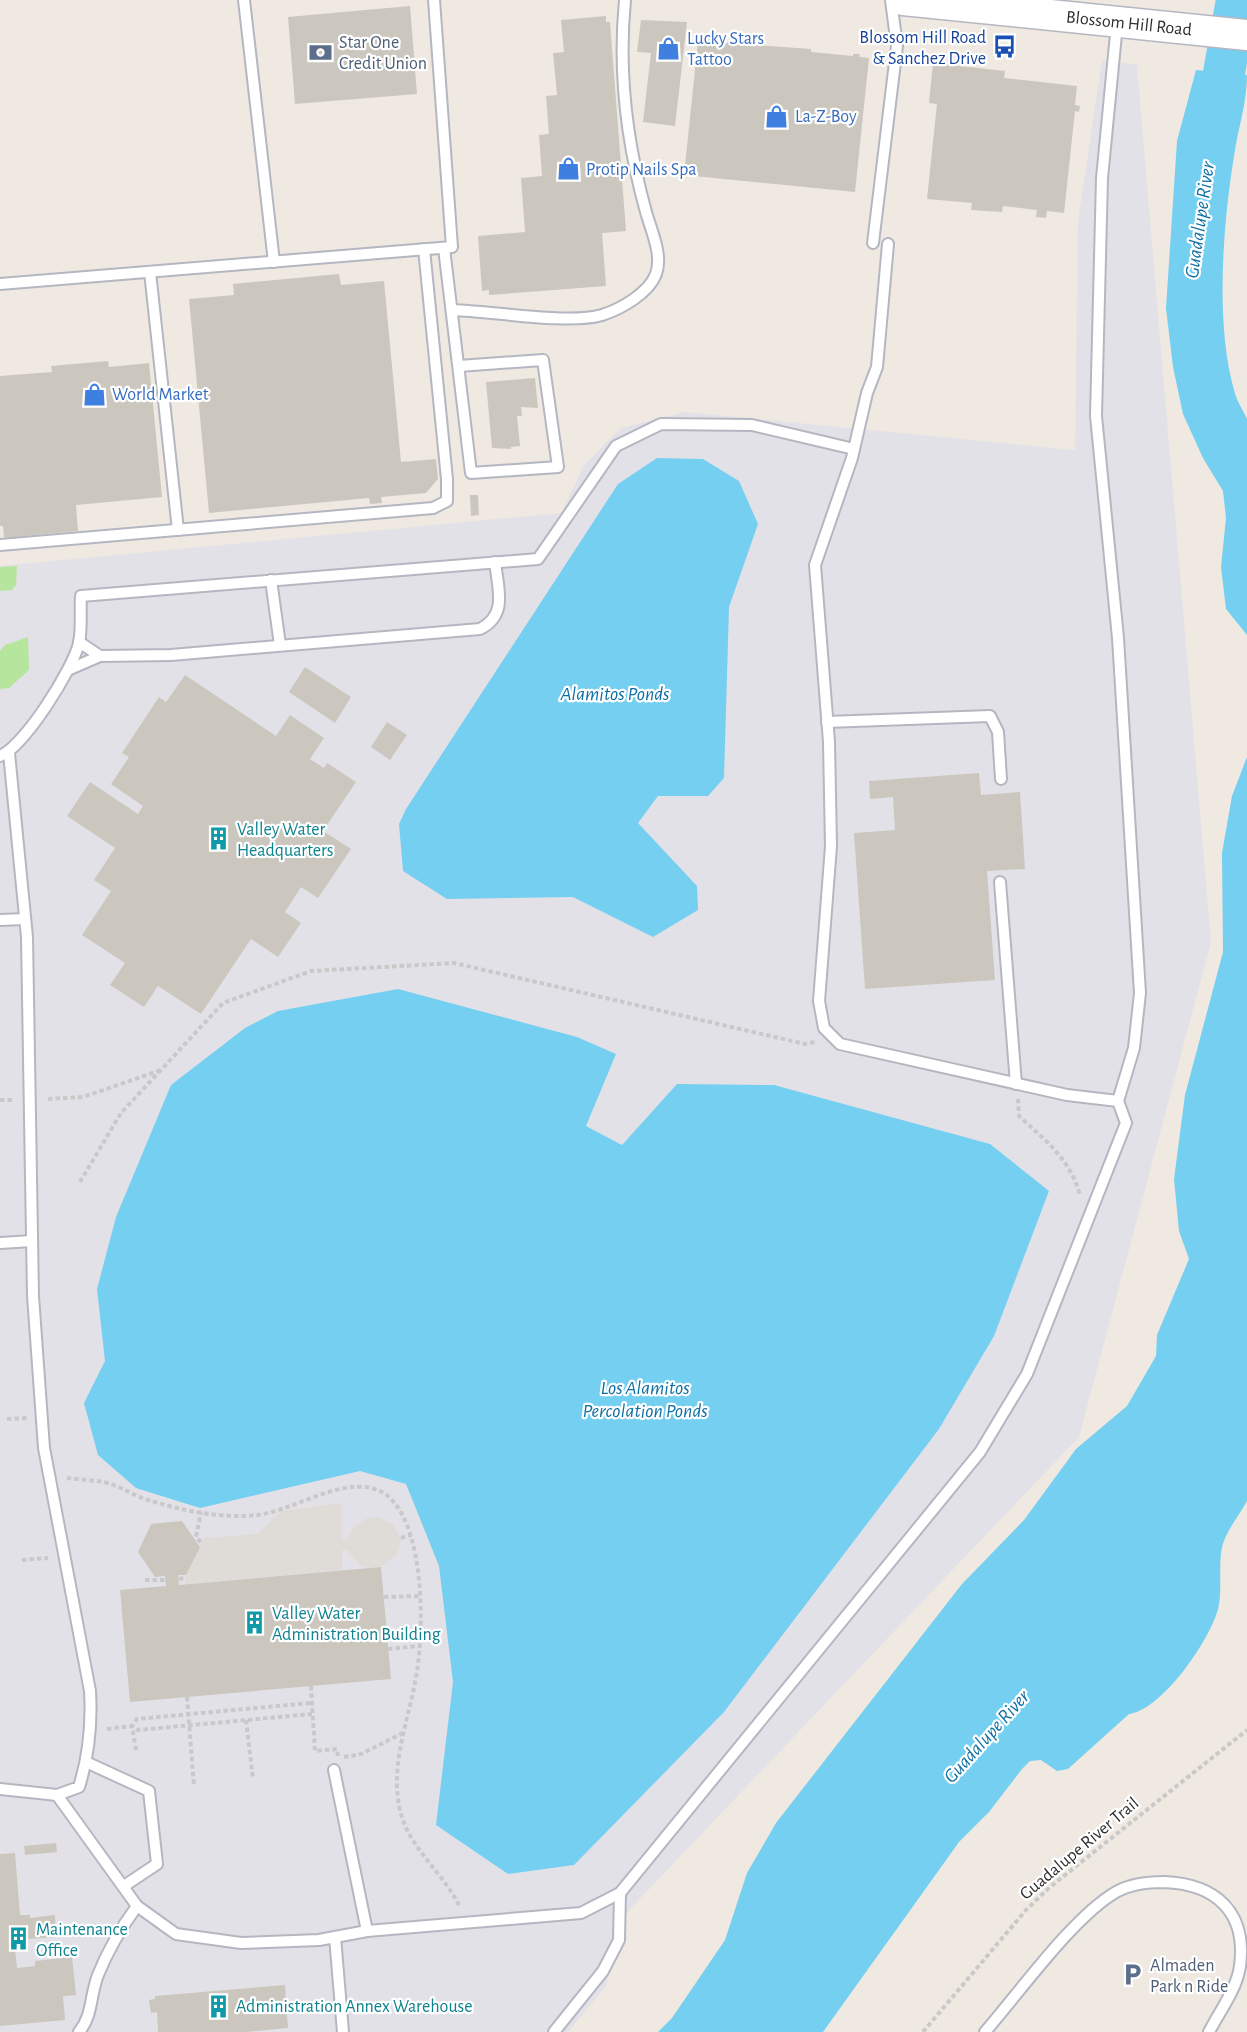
<svg xmlns="http://www.w3.org/2000/svg" width="1247" height="2032" font-family="'Alegreya Sans',sans-serif">
  <style>
    .industrial { fill: #e3e1e8 }
    .green { fill: #b6e59e }
    .plaza { fill: #dfdcd8 }
    .water { fill: #75cff0 }
    .lines { fill: none; stroke-linecap: round; stroke-linejoin: round }
    .river { stroke: #75cff0; stroke-width: 42 }
    .building { fill: #cbc7bf }
    .lane-casing { stroke: #b4b7c1; stroke-width: 14 }
    .secondary-casing { stroke: #b4b7c1; stroke-width: 33 }
    .path { stroke: #c9c9c9; stroke-width: 4; stroke-dasharray: 4.5 3; stroke-linecap: butt }
    .lane { stroke: #fff; stroke-width: 10 }
    .secondary { stroke: #fff; stroke-width: 30 }
    .labels { text-anchor: middle; stroke-width: 4.5; stroke-linejoin: round; paint-order: stroke }
    .street-label { font-size: 18px; fill: #2e2e2e; stroke: #fff }
    .transit-label { font-size: 18px; fill: #164399; stroke: #fff; text-anchor: end }
    .shop-label { font-size: 18px; fill: #366cbe; stroke: #fff; text-anchor: start }
    .service-label { font-size: 18px; fill: #4e5e75; stroke: #fff; text-anchor: start }
    .culture-label { font-size: 18px; fill: #0d838f; stroke: #fff; text-anchor: start }
    .water-label { font-size: 20px; font-style: italic; fill: #0d6fa3; stroke: #fff }
  </style>
  <rect width="100%" height="100%" fill="#efe9e1"/>
  <path class="industrial" d="M1102,60l35,5 74,877 -132,495 -466,490 -6,58 -39,47h-568v-1466l561,-53 23,-48 37,-37 63,-16 391,38 3,-229z"/>
  <g class="green">
    <path d="M17,566l-1,19 -4,5 -12,1v-24z"/>
    <path d="M28,637l1,33 -20,18 -9,1v-38l5,-6z"/>
  </g>
  <path class="plaza" d="M341,1503l1,37 5,-1 7,-12 11,-8 13,-2 14,7 9,14 -4,16 -15,12 -12,2 -9,-2 -13,-15 -6,-1v20l-157,14 1,-10 18,-36 53,-4 24,-23z"/>
  <g class="water">
    <path d="M1196,70l51,5c0,28 -9,53 -13,81 -11,68 -19,167 0,234 2,10 9,20 13,29v216l-21,-26 -5,-42 5,-49 -3,-27 -20,-33 -20,-44 -10,-47 -7,-59 11,-167z"/>
    <path d="M657,458l46,1 36,22 19,43 -29,83 -5,171 -16,18h-50l-20,27 59,63 1,24 -45,27 -80,-40 -126,2 -44,-28 -4,-47 7,-15 212,-325z"/>
    <path d="M1247,757v744c-7,13 -18,26 -23,40 -7,16 -1,49 -6,68 -8,31 -56,101 -89,105l-61,55 -11,2 -16,-11 -11,1 -8,8 -33,43 -30,30 -136,190h-165l14,-14 53,-78 22,-67 29,-50 186,-239 62,-64 52,-71 51,-43 29,-50 1,-21 32,-76 -10,-28 -5,-52 11,-84 38,-143 -1,-99 10,-57z"/>
    <path d="M398,989l179,48 39,17 -30,72 36,19 55,-61 97,1 216,59 59,47 -55,145 -55,93 -215,283 -150,153 -66,9 -72,-49 17,-143 -14,-116 -33,-82 -46,-13 -160,37 -64,-20 -38,-33 -14,-52 21,-42 -8,-72 19,-72 55,-132 74,-57 33,-17z"/>
  </g>
  <g class="lines">
    <path class="river" d="M1214,129l23,-129"/>
  </g>
  <g class="building">
    <path d="M410,6l7,88 -122,10 -7,-87z"/>
    <path d="M606,16v6h4l16,209 -24,2 4,53 -117,9v-5l-7,1 -4,-55 47,-4 -4,-54 21,-2 -3,-41 10,-1 -3,-38 11,-1 -4,-42 11,-1 -3,-32z"/>
    <path d="M641,20l46,2 -12,104 -32,-4 8,-69 -14,-1z"/>
    <path d="M706,39l7,1v2l98,7v3l42,4v-2h7l-1,3 10,1 -14,134 -171,-17 14,-134 8,1z"/>
    <path d="M933,63l72,8 -1,7 73,8 -2,19 5,1 -1,6 -4,-1 -11,102 -17,-2 -1,7 -10,-1 1,-7 -34,-4 -1,6 -31,-2 1,-7 -45,-4 10,-95 -8,-1z"/>
    <path d="M339,274l2,11 43,-4 17,181 35,-3 2,20 -12,14 -45,4 1,6 -12,1 -1,-6 -160,15 -20,-214 45,-4 -1,-11z"/>
    <path d="M108,361l1,6 40,-4 13,134 -86,8 2,26 -74,7 -1,-12h-3v-150l52,-4 -1,-6z"/>
    <path d="M535,378l3,30 -17,-1 1,9h-5l3,30 -9,1v2l-19,-1 -6,-66z"/>
    <path d="M470,495h8l1,20 -8,1z"/>
    <path d="M305,667l46,30 -16,26 -46,-31z"/>
    <path d="M185,675l91,61 14,-21 34,23 -14,21 14,9 3,-5 29,19 -33,49 28,18 -33,49 -17,-11 -16,25 16,11 -23,34 -27,-18 -50,75 -43,-28 -14,21 -34,-22 15,-22 -43,-28 29,-44 -17,-11 21,-32 -48,-32 23,-34 48,32 5,-8 -32,-22 18,-27 -7,-4 37,-56 7,5z"/>
    <path d="M387,722l20,13 -17,25 -19,-13z"/>
    <path d="M979,773l2,22 39,-3 5,77 -38,2 8,109 -130,9 -11,-156 41,-3 -2,-33 -23,2 -1,-18z"/>
    <path d="M182,1521l18,26 -14,28h-8l1,10 202,-18 10,112 -261,23 -10,-112 46,-4 -1,-10 -10,1 -17,-25 13,-28z"/>
    <path d="M56,1843l1,9 -32,3 -1,-9z"/>
    <path d="M15,1853l5,62h10v3l25,-3 1,22 -42,3 3,28 18,-2v-5l37,-4 4,38 -13,1 2,24 -65,6v-172z"/>
    <path d="M285,1985l3,43 -41,4h-89l-1,-20 -6,1 -2,-13 6,-1v-3z"/>
  </g>
  <g class="lines">
    <defs>
      <g id="lane">
        <path d="M244,0l30,262"/>
        <path d="M1117,24l-15,154 -6,238 22,222 22,355 -6,55 -16,53"/>
        <path d="M873,243l24,-197 -6,-46"/>
        <path d="M444,248l27,225 87,-6 -15,-107 -84,6"/>
        <path d="M150,272l28,258"/>
        <path d="M0,284l452,-37 -18,-247"/>
        <path d="M452,310c41,1 115,15 150,5 19,-6 47,-22 54,-41 7,-19 -5,-44 -10,-62 -19,-68 -28,-141 -21,-212"/>
        <path d="M0,545l433,-37 14,-7v-22l-23,-230"/>
        <path d="M271,580l9,65"/>
        <path d="M79,642l21,14"/>
        <path d="M70,669l30,-13 71,-1 309,-26c28,-14 18,-40 15,-67"/>
        <path d="M827,722l163,-6 8,16 3,47"/>
        <path d="M0,756c24,-9 73,-87 79,-113 3,-14 1,-32 2,-47l457,-37 78,-113 45,-22 91,1 102,24"/>
        <path d="M1000,882l16,202"/>
        <path d="M0,920l25,-1"/>
        <path d="M0,1243l32,-2"/>
        <path d="M86,1762l63,29 8,73 -33,22"/>
        <path d="M0,1789l57,6 22,-8c10,-32 13,-62 11,-96l-46,-243 -11,-152 -6,-359 -18,-184"/>
        <path d="M57,1795l80,111 39,28 65,9 78,-3 48,-9 -33,-161"/>
        <path d="M367,1931l214,-18 39,-20 360,-441 47,-78 99,-251 -8,-22 -51,-6 -227,-51 -16,-16 -5,-27 12,-155 -2,-104 -14,-177 37,-107 15,-65 10,-26 11,-123"/>
        <path d="M335,1937l8,95"/>
        <path d="M79,2032c14,-17 11,-37 19,-57 10,-25 23,-47 39,-69"/>
        <path d="M554,2032l49,-61 16,-31 1,-47"/>
        <path d="M985,2032c34,-39 88,-115 131,-140 14,-8 32,-10 48,-10 52,2 83,30 76,84 -3,23 -21,46 -31,66"/>
      </g>
      <path id="secondary" d="M903,0l344,35"/>
    </defs>
    <use href="#lane" class="lane-casing"/>
    <use href="#secondary" class="secondary-casing"/>
    <g class="path">
      <path d="M48,1099l35,-2 78,-27"/>
      <path d="M1018,1099l1,17c27,25 51,43 61,79"/>
      <path d="M0,1100h14"/>
      <path d="M80,1182l41,-69 102,-110 88,-32 143,-8 351,81 10,-2"/>
      <path d="M7,1419l21,-1"/>
      <path d="M67,1478c14,2 31,2 44,6 12,4 22,11 34,15 34,11 75,20 112,16 34,-4 80,-35 114,-27 54,11 53,133 47,176 -5,44 -26,89 -20,135 5,46 42,68 62,108"/>
      <path d="M401,1538l10,-3"/>
      <path d="M201,1542l-5,-5 5,-25"/>
      <path d="M22,1560l26,-2"/>
      <path d="M179,1579l6,-1"/>
      <path d="M145,1580h20"/>
      <path d="M384,1597l35,-1"/>
      <path d="M388,1649l31,-3"/>
      <path d="M311,1686l4,65 22,-2 1,7"/>
      <path d="M187,1697l7,89"/>
      <path d="M310,1703l-173,16 -5,7 6,4 174,-16"/>
      <path d="M246,1720l7,59"/>
      <path d="M107,1729l25,-3 4,24"/>
      <path d="M344,1757l17,-3 42,-21"/>
      <path d="M923,2032l103,-122 24,-23 197,-157"/>
    </g>
    <use href="#lane" class="lane"/>
    <use href="#secondary" class="secondary"/>
  </g>
  <defs>
    <symbol id="bus-bare" viewBox="-9 -9 18 18"><path d="M-5-6H5V4H4V6H2V4H-2V6H-4V4H-5ZM-3.5-4V0h7V-4ZM-3.5 1.2v1.5H-2V1.2ZM2 1.2v1.5H3.5V1.2Z" fill="#1a4fb4" stroke="#fff" stroke-width="2.5" paint-order="stroke"/></symbol>
    <symbol id="shop-bare" viewBox="-9 -9 18 18"><path d="M-5-2.5h2.3a2.7 3.5 0 0 1 5.4 0H5L5.5 6h-11ZM-1.5-2.5h3a1.5 2.3 0 0 0-3 0Z" fill="#3f7fe0" stroke="#fff" stroke-width="2.5" paint-order="stroke"/></symbol>
    <symbol id="bank-bare" viewBox="-9 -9 18 18"><path d="M-6-4H6V4H-6ZM0-2.3a2.3 2.3 0 1 0 0 4.6a2.3 2.3 0 1 0 0-4.6Z" fill="#5c6f8a" stroke="#fff" stroke-width="2.5" paint-order="stroke"/></symbol>
    <symbol id="building-bare" viewBox="-9 -9 18 18"><path d="M-4-6H4V6H1V3H-1V6H-4ZM-2.5-4.3h1.7v1.8h-1.7ZM.8-4.3h1.7v1.8H.8ZM-2.5-1h1.7V.8h-1.7ZM.8-1h1.7V.8H.8Z" fill="#0f9aa8" stroke="#fff" stroke-width="2.5" paint-order="stroke"/></symbol>
    <symbol id="parking-bare" viewBox="-9 -9 18 18"><path d="M-3.5-5.5H1a3.5 3.5 0 0 1 0 7H-1V5.5H-3.5ZM-1-3.4V-.6H.8a1.4 1.4 0 0 0 0-2.8Z" fill="#5c6f8a" stroke="#fff" stroke-width="2.5" paint-order="stroke"/></symbol>
  </defs>
  <g fill-rule="evenodd">
    <use href="#bus-bare" x="988" y="30" width="33" height="33"/>
    <use href="#shop-bare" x="652" y="32" width="33" height="33"/>
    <use href="#bank-bare" x="304" y="36" width="33" height="33"/>
    <use href="#shop-bare" x="760" y="100" width="33" height="33"/>
    <use href="#shop-bare" x="552" y="152" width="33" height="33"/>
    <use href="#shop-bare" x="78" y="378" width="33" height="33"/>
    <use href="#building-bare" x="202" y="822" width="33" height="33"/>
    <use href="#building-bare" x="238" y="1606" width="33" height="33"/>
    <use href="#building-bare" x="2" y="1922" width="33" height="33"/>
    <use href="#parking-bare" x="1116" y="1958" width="33" height="33"/>
    <use href="#building-bare" x="202" y="1990" width="33" height="33"/>
  </g>
  <g class="labels">
    <g class="street-label">
      <text transform="translate(1129 23) rotate(6)" y="6">Blossom Hill Road</text>
      <text transform="translate(1079 1848) rotate(-40)" y="6">Guadalupe River Trail</text>
    </g>
    <g class="transit-label">
      <text x="986" y="43">Blossom Hill Road<tspan x="986" dy="21">&amp; Sanchez Drive</tspan></text>
    </g>
    <g class="shop-label">
      <text x="687" y="44">Lucky Stars<tspan x="687" dy="21">Tattoo</tspan></text>
      <text x="795" y="122">La-Z-Boy</text>
      <text x="586" y="175">Protip Nails Spa</text>
      <text x="112" y="400">World Market</text>
    </g>
    <g class="service-label">
      <text x="339" y="48">Star One<tspan x="339" dy="21">Credit Union</tspan></text>
      <text x="1150" y="1971">Almaden<tspan x="1150" dy="21">Park n Ride</tspan></text>
    </g>
    <g class="culture-label">
      <text x="237" y="835">Valley Water<tspan x="237" dy="21">Headquarters</tspan></text>
      <text x="272" y="1619">Valley Water<tspan x="272" dy="21">Administration Building</tspan></text>
      <text x="36" y="1935">Maintenance<tspan x="36" dy="21">Office</tspan></text>
      <text x="236" y="2012">Administration Annex Warehouse</text>
    </g>
    <g class="water-label">
      <text transform="translate(1199 220) rotate(-82)" y="7">Guadalupe River</text>
      <text x="615" y="700">Alamitos Ponds</text>
      <text x="645" y="1394">Los Alamitos<tspan x="645" dy="23">Percolation Ponds</tspan></text>
      <text transform="translate(986 1736) rotate(-48)" y="7">Guadalupe River</text>
    </g>
  </g>
</svg>
